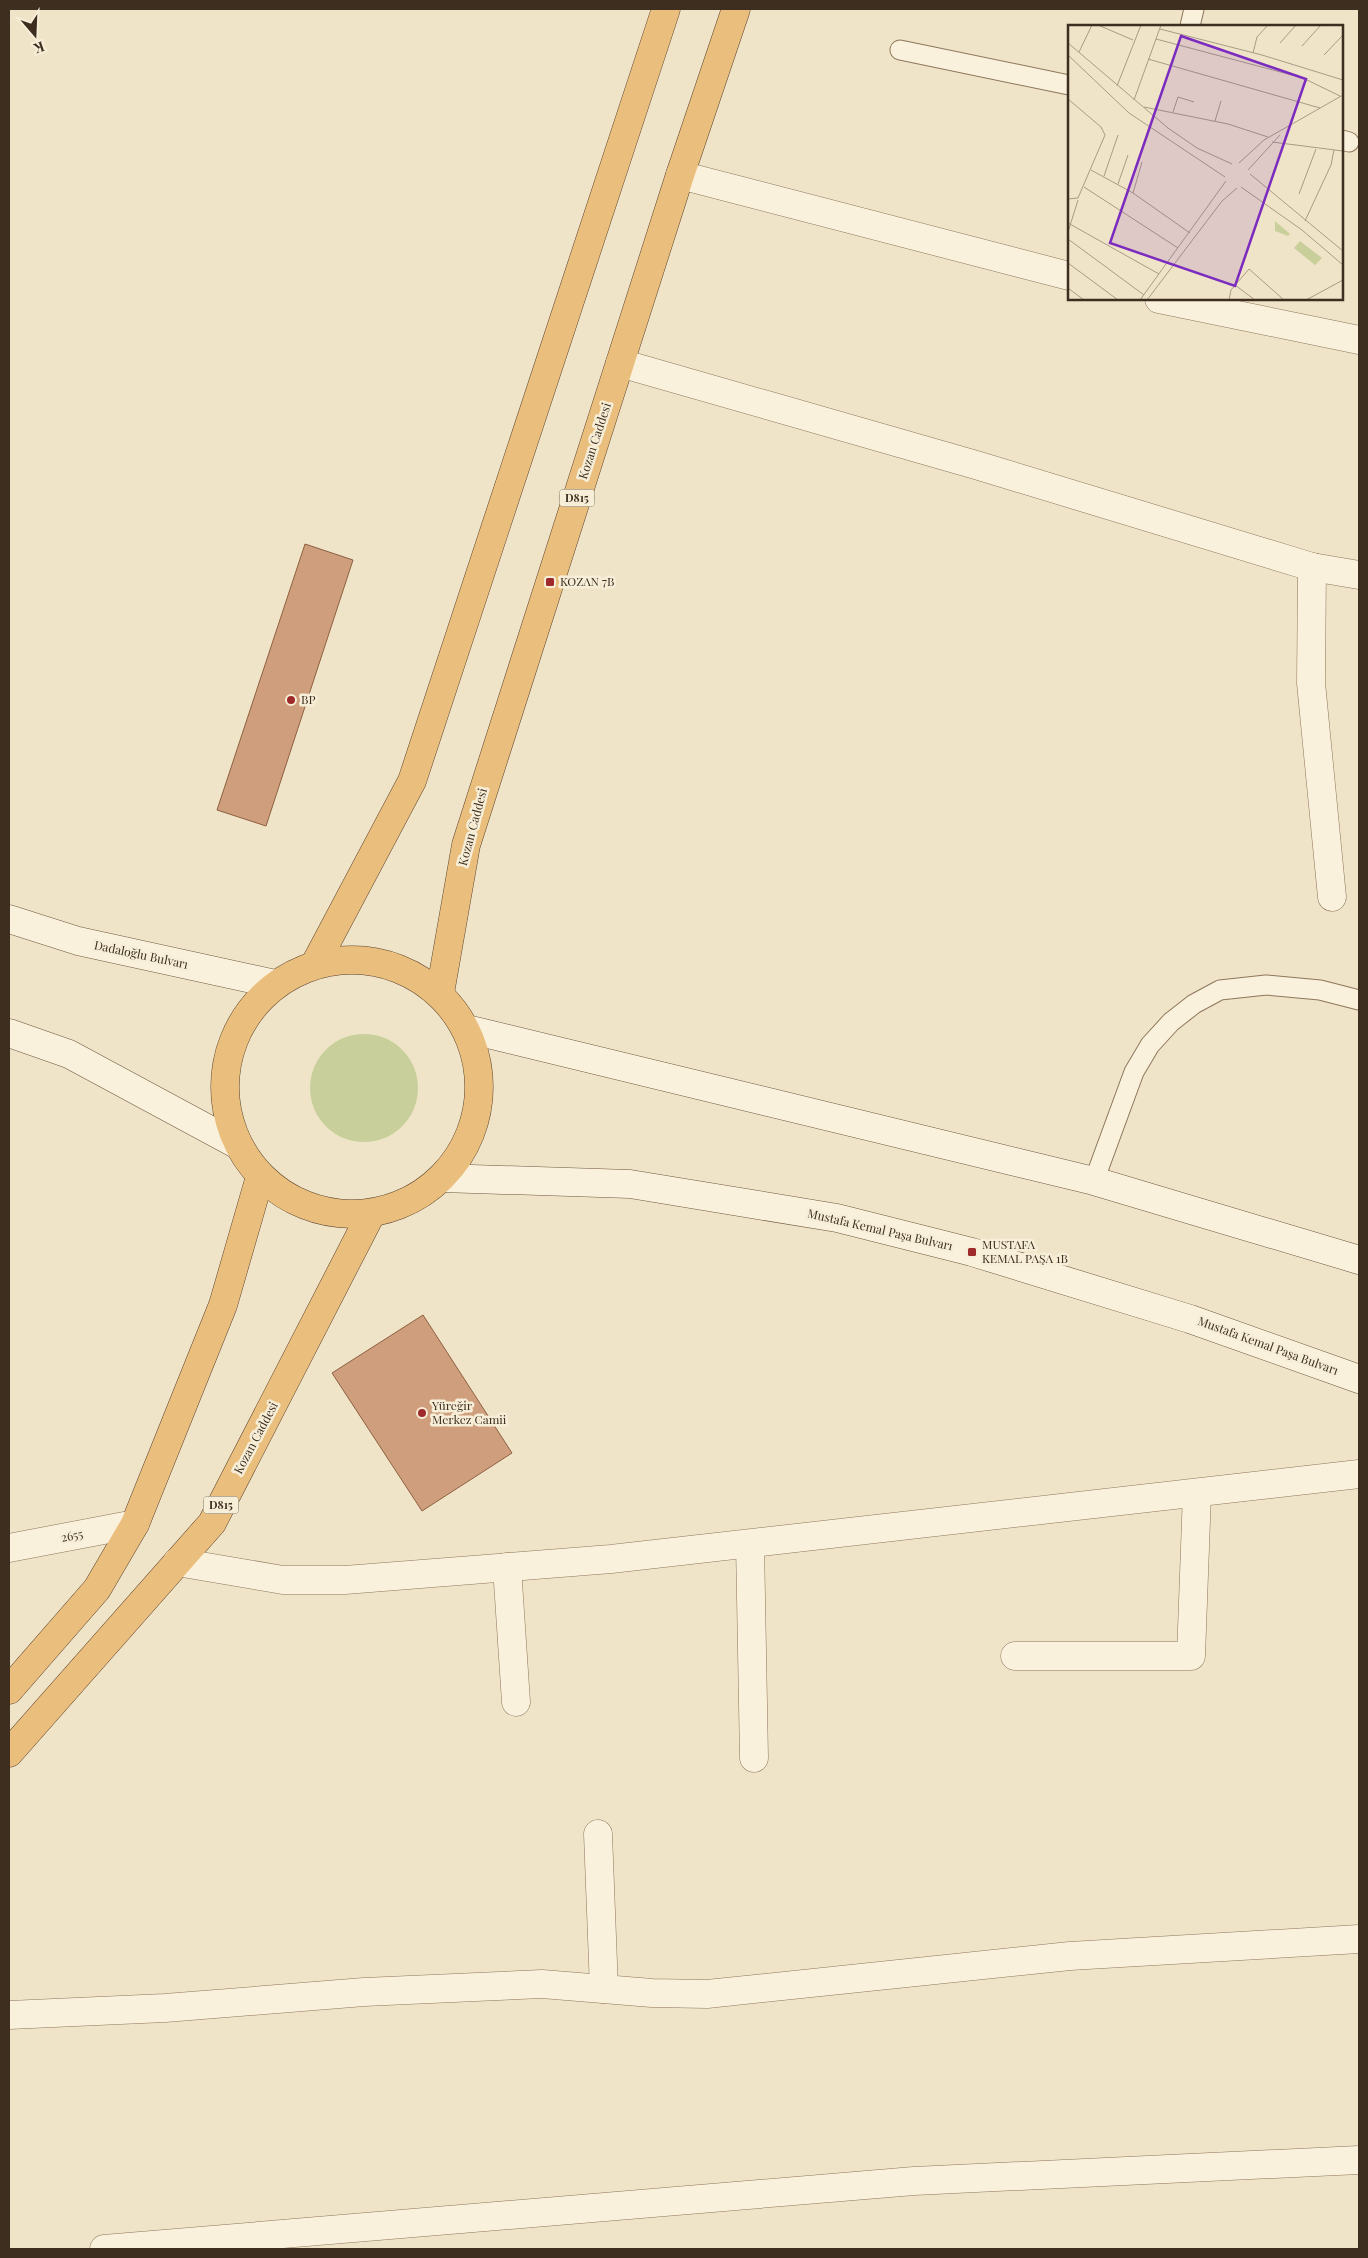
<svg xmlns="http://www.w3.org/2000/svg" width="1368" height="2258" font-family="'Playfair Display',serif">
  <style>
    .green { fill: #c9cf9b }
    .building { fill: #cf9f7d; stroke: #8d5f41 }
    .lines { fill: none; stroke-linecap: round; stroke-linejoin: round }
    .service-casing { stroke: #8d765c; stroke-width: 21 }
    .minor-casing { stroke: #8d765c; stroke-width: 29 }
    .secondary-casing { stroke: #6f573f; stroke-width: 29 }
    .trunk-casing { stroke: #5b4430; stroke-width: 29 }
    .service { stroke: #faf1dc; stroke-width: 19 }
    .minor { stroke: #faf1dc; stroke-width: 28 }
    .secondary { stroke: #faf1dc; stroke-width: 28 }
    .trunk { stroke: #eabe7c; stroke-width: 28 }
    .poi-dot { fill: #9e2a2b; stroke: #f7eed8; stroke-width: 2 }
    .labels { text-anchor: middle; stroke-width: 5; stroke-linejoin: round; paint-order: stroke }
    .shield { fill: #f7eed8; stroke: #756857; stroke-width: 1 }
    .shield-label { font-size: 11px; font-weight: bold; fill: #3d2e20 }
    .street-label { font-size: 12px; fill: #3d2e20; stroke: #f7eed8 }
    .poi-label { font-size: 12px; fill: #3d2e20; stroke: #f7eed8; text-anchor: start }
    .inset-road { fill: none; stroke: #a89b85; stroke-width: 1 }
    .view { fill: #7b2cbf; fill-opacity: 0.15; stroke: #7b2cbf; stroke-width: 2.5 }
    .inset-edge { fill: none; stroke: #3d2e20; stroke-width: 2.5 }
  </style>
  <rect width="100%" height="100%" fill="#f0e4c8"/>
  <circle class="green" cx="364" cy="1088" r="54"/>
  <g class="building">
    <path d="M305,544l48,16 -87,266 -49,-16z"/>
    <path d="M423,1315l89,138 -90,58 -90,-138z"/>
  </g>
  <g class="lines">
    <defs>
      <g id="service">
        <path d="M1190,26l4,-17"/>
        <path d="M900,50l169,35"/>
        <path d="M1342,140l7,2"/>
        <path d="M1094,1181l40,-109 16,-27 21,-23 23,-18 26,-14 46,-5 54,5 39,10"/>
      </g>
      <g id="minor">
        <path d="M680,175l389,101"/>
        <path d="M1159,299l200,41"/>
        <path d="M620,363l356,102 336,102 47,8"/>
        <path d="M1312,567l-1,116 21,214"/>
        <path d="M750,1544l4,214"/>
        <path d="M9,1548l126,-24"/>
        <path d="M177,1562l106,18h62l266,-21 748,-85"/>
        <path d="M507,1567l9,135"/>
        <path d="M1015,1656h176l6,-163"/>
        <path d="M598,1834l6,155"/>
        <path d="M9,2015l156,-7 199,-16 178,-8 110,9 55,1 363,-38 289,-17"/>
        <path d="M104,2249l810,-68 445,-21"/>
      </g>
      <g id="secondary">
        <path d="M9,919l69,22 197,43"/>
        <path d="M467,1029l627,152 265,79"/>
        <path d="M9,1033l60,21 167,90"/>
        <path d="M442,1178l188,6 207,34 135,34 218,67 169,60"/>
      </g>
      <g id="trunk">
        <circle cx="352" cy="1087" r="127"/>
        <path d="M315,964l97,-183 254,-772"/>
        <path d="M440,993l26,-148 214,-670 56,-166"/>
        <path d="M9,1690l88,-101 38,-65 88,-219 37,-128"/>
        <path d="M9,1753l203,-230 159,-309"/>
      </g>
    </defs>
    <use href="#service" class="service-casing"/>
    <use href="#minor" class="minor-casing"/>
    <use href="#secondary" class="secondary-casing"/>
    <use href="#trunk" class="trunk-casing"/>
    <use href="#service" class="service"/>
    <use href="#minor" class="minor"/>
    <use href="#secondary" class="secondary"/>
    <use href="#trunk" class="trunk"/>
  </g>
  <g class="poi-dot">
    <rect x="545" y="577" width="10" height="10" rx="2.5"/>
    <circle cx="291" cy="700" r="5"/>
    <rect x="967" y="1247" width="10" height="10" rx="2.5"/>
    <circle cx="422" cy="1413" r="5"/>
  </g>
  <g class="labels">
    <g class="shield">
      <rect x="559.5" y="489.5" width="35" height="17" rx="4"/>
      <rect x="203.5" y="1496.5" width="35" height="17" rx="4"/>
    </g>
    <g class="shield-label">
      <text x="577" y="502">D815</text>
      <text x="221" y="1509">D815</text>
    </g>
    <g class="street-label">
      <text transform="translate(595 441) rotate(-72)" y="4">Kozan Caddesi</text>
      <text transform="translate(473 827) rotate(-75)" y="4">Kozan Caddesi</text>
      <text transform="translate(141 955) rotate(12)" y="4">Dadaloğlu Bulvarı</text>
      <text transform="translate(880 1230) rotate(13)" y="4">Mustafa Kemal Paşa Bulvarı</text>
      <text transform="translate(1268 1346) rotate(20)" y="4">Mustafa Kemal Paşa Bulvarı</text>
      <text transform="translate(256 1438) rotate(-62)" y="4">Kozan Caddesi</text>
      <text transform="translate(72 1536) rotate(-11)" y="4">2655</text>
    </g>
    <g class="poi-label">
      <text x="560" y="586">KOZAN 7B</text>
      <text x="301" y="704">BP</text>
      <text x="982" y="1249">MUSTAFA<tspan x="982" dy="14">KEMAL PAŞA 1B</tspan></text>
      <text x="432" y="1410">Yüreğir<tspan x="432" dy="14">Merkez Camii</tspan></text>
    </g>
  </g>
  <g transform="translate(1068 25)">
    <rect width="275" height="275" fill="#f0e4c8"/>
    <path d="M207,196l15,13 -2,2 -13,-5zM232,216l22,17 -7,7 -21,-17z" fill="#c9cf9b"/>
    <path class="inset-road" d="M30,0l35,15M92,4l102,26 81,25M88,14l147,39 37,18M0,18l100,85 29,20 35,16M212,18l16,-18M234,21l19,-21M11,27l13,-27M185,28l4,-16 11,-12M0,30l61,58 96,64M256,30l19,-20M80,34l172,49M49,61l24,-61M0,74l33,28 4,8 -27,63 -10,1M66,75l27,-75M76,82l84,17 40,13M105,87l5,-15 16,5M147,96l6,-20M204,117l71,9M171,138l25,-23 79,-45M23,145l42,23 57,40M180,145l32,-35M182,149l93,77M36,151l14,-41M50,159l10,-29M16,162l94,61M173,162l61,43 41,35M65,168l9,-31M231,169l17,-45M237,196l26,-56 3,-15M0,198l91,51M0,207l10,-32M0,214l76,56M0,238l50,37M167,260l20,15M0,263l16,12M72,275l86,-119M79,275l75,-99 15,-13M161,275l2,-10 18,-21 35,31M238,275l37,-20"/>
    <path class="view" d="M113,11l125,43 -71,207 -125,-43z"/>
    <rect width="275" height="275" class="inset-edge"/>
  </g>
  <rect width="1368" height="2258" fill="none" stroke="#3d2e20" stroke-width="20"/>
  <g transform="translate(35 35) rotate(161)" stroke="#f7eed8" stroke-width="4" paint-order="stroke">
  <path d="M0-4L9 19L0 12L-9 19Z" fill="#3d2e20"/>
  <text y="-8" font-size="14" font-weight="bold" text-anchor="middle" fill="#3d2e20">K</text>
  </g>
</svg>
